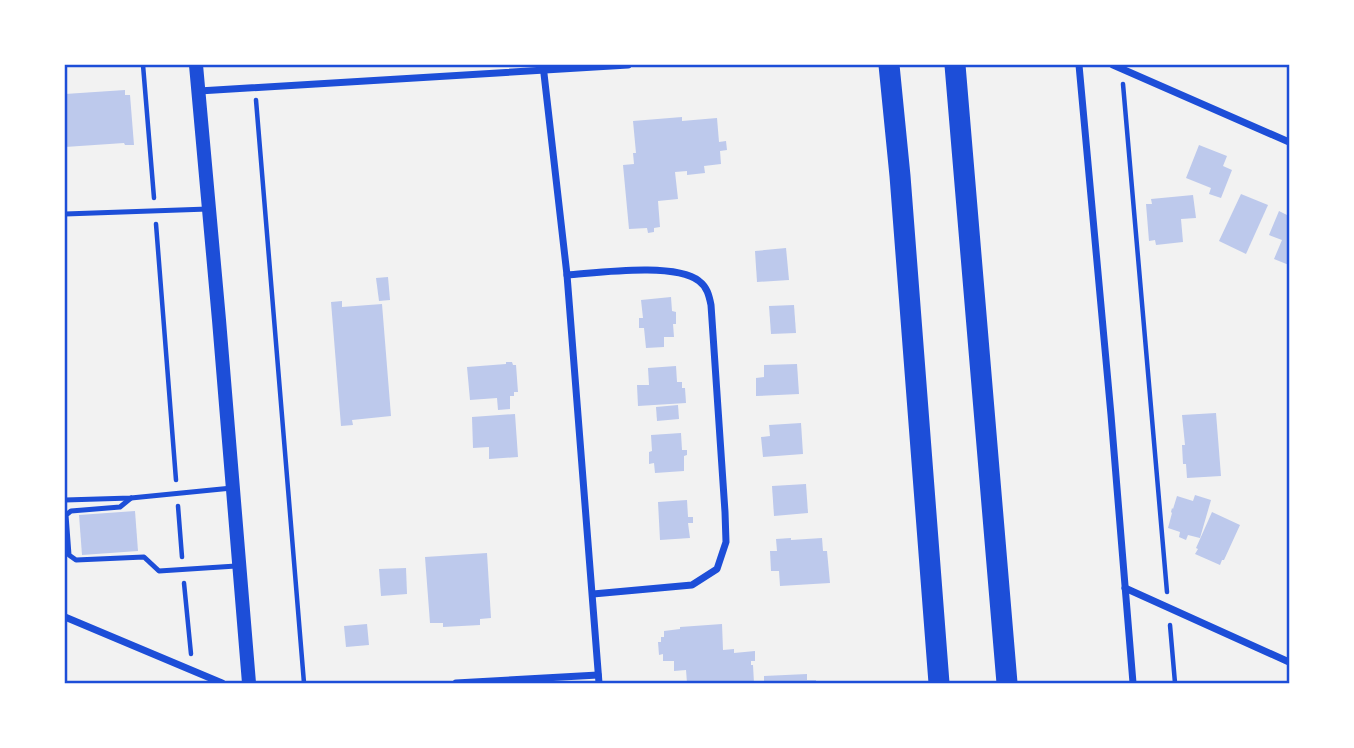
<svg xmlns="http://www.w3.org/2000/svg" width="1354" height="748" font-family="'Source Sans 3',sans-serif">
  <style>
    .building { fill: #bdc9ec }
    .lines { fill: none; stroke-linecap: round; stroke-linejoin: round }
    .path { stroke: #1d4ed8; stroke-width: 4.5 }
    .service { stroke: #1d4ed8; stroke-width: 5 }
    .minor { stroke: #1d4ed8; stroke-width: 7 }
    .secondary { stroke: #1d4ed8; stroke-width: 14 }
    .motorway { stroke: #1d4ed8; stroke-width: 21 }
    .neatline { fill: none; stroke: #1d4ed8; stroke-width: 2.5 }
  </style>
  <rect width="100%" height="100%" fill="#f2f2f2"/>
  <g class="building">
    <path d="M125,90v5h5l4,50h-9l-1,-2 -59,4v-53z"/>
    <path d="M682,117v4l35,-3 2,24 7,-1 1,9 -7,1 1,13 -17,2 1,7 -18,2v-4l-12,1 3,27 -20,2 2,26 -6,1v4l-6,1 -1,-5 -18,1 -6,-64 11,-1 -1,-11h3l-3,-32z"/>
    <path d="M1199,145l28,11 -4,10 9,4 -11,28 -12,-4 2,-6 -25,-10z"/>
    <path d="M1241,194l27,11 -22,49 -27,-13z"/>
    <path d="M1193,195l3,23 -15,1 2,23 -27,3 -1,-5 -6,1 -3,-37h6l-1,-5z"/>
    <path d="M1279,211l10,5v49l-15,-6 8,-19 -13,-5z"/>
    <path d="M786,248l3,32 -32,2 -2,-31z"/>
    <path d="M388,277l2,23 -11,1 -3,-23z"/>
    <path d="M671,297l1,14 4,1v12h-3l1,13h-10v10l-18,1 -2,-20h-5v-10h4l-2,-18z"/>
    <path d="M342,301v6l40,-3 9,112 -39,4 1,5 -12,1 -10,-124z"/>
    <path d="M794,305l2,28 -25,1 -2,-28z"/>
    <path d="M506,362h6l1,3h3l2,27h-4v4h-4v13l-12,1 -1,-12 -27,2 -3,-33 39,-3z"/>
    <path d="M797,364l2,30 -43,2v-18l8,-1v-12z"/>
    <path d="M676,366l1,16h5v6h3l1,15 -48,3 -1,-21h12l-1,-17z"/>
    <path d="M678,405l1,14 -22,2 -1,-14z"/>
    <path d="M1216,413l5,63 -34,2 -1,-14h-3l-1,-19h3l-3,-30z"/>
    <path d="M515,414l3,43 -29,2v-12l-16,1 -1,-31z"/>
    <path d="M801,423l2,31 -40,3 -2,-20 9,-1 -1,-11z"/>
    <path d="M681,433l1,17h5v5l-3,1v15l-29,2 -1,-10 -5,1v-12l3,-1 -1,-16z"/>
    <path d="M806,484l2,29 -34,3 -2,-30z"/>
    <path d="M1195,495l16,5 -11,38 -12,-3 -2,5 -7,-3 1,-5 -12,-4 4,-15 -1,-1 1,-4 1,1 4,-13 16,5z"/>
    <path d="M687,500l1,17h5v6h-5l2,15 -30,2 -2,-38z"/>
    <path d="M135,511l3,40 -56,4 -3,-40z"/>
    <path d="M1212,512l28,13 -16,35h-2l-2,5 -25,-11 3,-5 -2,-1z"/>
    <path d="M791,538v2l31,-2 1,13h4l3,32 -50,3 -1,-15h-8l-1,-20h7l-1,-12z"/>
    <path d="M487,553l4,65 -11,1v6l-37,2v-4h-13l-5,-66z"/>
    <path d="M406,568l1,26 -26,2 -2,-27z"/>
    <path d="M367,624l2,21 -23,2 -2,-21z"/>
    <path d="M722,624l1,26 11,-1v4l21,-2v10h-4v4h2l1,18h-67l-1,-13 -12,1v-10h-11v-7l-4,1 -1,-13h3v-5h3v-6l16,-2v-2z"/>
    <path d="M807,674v6h9v3h-52v-7z"/>
  </g>
  <g class="lines">
    <g class="path">
      <path d="M143,65l11,133"/>
      <path d="M1123,84l44,508"/>
      <path d="M256,100l48,583"/>
      <path d="M156,224l20,256"/>
      <path d="M178,506l4,51"/>
      <path d="M184,583l7,71"/>
      <path d="M1170,625l5,58"/>
    </g>
    <g class="service">
      <path d="M65,214l143,-5"/>
      <path d="M131,498l-11,9 -49,4 -5,4 3,40 7,5 68,-3 15,14 77,-5"/>
      <path d="M65,500l66,-2 101,-10"/>
    </g>
    <g class="minor">
      <path d="M543,65l24,210 32,408"/>
      <path d="M1079,65l32,350 22,268"/>
      <path d="M1113,65l176,77"/>
      <path d="M199,91l429,-26"/>
      <path d="M567,275c30,-2 108,-13 132,6 8,6 10,14 12,24l14,207 1,30 -9,27 -25,16 -99,9"/>
      <path d="M1125,588l164,74"/>
      <path d="M65,617l157,66"/>
      <path d="M456,683l142,-8"/>
    </g>
    <path class="secondary" d="M196,65l23,255 30,363"/>
    <g class="motorway">
      <path d="M889,65l11,111 39,507"/>
      <path d="M955,65l52,618"/>
    </g>
  </g>
  <rect width="1354" height="748" fill="none" stroke="#ffffff" stroke-width="133"/>
  <rect x="66" y="66" width="1222" height="616" class="neatline"/>
</svg>
